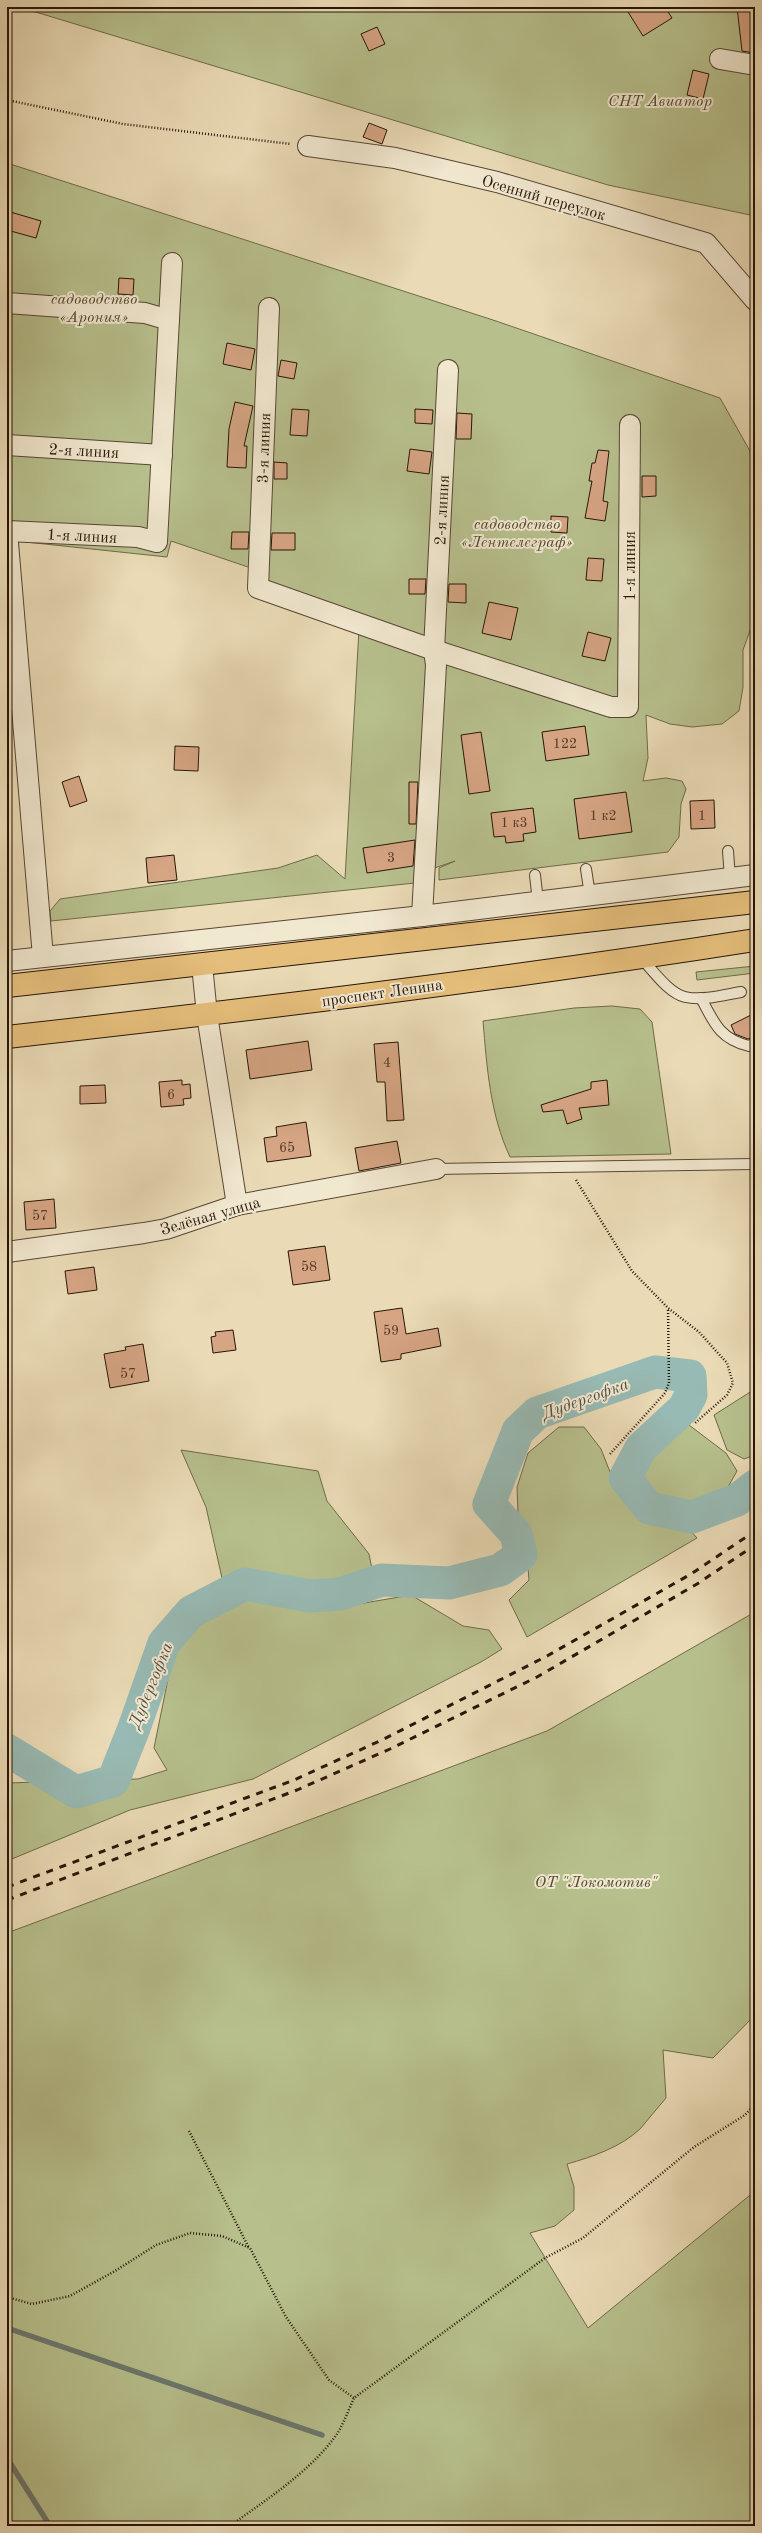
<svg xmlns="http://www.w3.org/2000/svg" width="762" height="2533" font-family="'Old Standard TT',serif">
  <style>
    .green { fill: #b7c08d; stroke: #6f6a4a }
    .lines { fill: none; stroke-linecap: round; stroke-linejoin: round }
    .stream { stroke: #6b786f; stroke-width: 5.5 }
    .river { stroke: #98bab4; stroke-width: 33 }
    .building { fill: #d6a584; stroke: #271507 }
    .service-casing { stroke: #584633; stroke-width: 12 }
    .minor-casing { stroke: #584633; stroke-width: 22 }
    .trunk-casing { stroke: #271507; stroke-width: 24 }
    .path { stroke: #271507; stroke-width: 2.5; stroke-dasharray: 1 2; stroke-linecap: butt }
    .service { stroke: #f1e8d0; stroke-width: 10 }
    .minor { stroke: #f1e8d0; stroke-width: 20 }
    .trunk { stroke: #e5be7b; stroke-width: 22 }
    .rail { stroke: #271507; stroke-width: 3; stroke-dasharray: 7 7; stroke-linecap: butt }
    .labels { text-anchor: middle; stroke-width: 4; stroke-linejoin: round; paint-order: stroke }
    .number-label { font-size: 14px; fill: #533926 }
    .park-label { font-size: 16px; font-style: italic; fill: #52482f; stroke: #f1e8d0 }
    .street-label { font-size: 16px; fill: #271507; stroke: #f1e8d0 }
    .water-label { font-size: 17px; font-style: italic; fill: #4f4f44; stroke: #f1e8d0 }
  </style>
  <rect width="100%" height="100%" fill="#eadbb6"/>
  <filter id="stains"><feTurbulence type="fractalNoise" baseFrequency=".005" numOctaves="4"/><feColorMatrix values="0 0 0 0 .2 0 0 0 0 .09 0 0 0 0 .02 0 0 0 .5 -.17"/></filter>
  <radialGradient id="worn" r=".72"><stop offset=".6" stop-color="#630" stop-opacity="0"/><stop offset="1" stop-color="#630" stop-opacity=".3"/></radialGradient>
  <g class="green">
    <path d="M19,7h736v209l-147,-31z"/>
    <path d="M7,163l486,157 227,78 30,53 5,29v137l-12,33v37l-4,24 -17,13 -30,3 -22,-3 -24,-9 2,43 -5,23 23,-3 16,3 4,8 -5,15 -2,33 -11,15 -229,28v-12l16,-7 -38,13 -2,9 -364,38 -1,-10 10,-12 218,-31 39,-13 28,24 14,-250 -103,-35 -2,-25 -83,-28 -4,16 -160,-17z"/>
    <path d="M7,728l4,68 -4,1z"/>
    <path d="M755,966v7l-58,7 -1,-8z"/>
    <path d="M612,1006l28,3 12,13 19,132 -161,3c-20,-43 -23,-89 -27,-136l91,-13z"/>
    <path d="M755,1389v66l-11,4 -17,-9 -13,-35z"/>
    <path d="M685,1422l41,31 11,18 -14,25 -20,9h-28l-26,-10 -10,-15 7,-22z"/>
    <path d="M559,1427h25l17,22 11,28 19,29 19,11 37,10 10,11 -170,99 -18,-37 20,-20 -3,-35 -8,-32 -1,-26 11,-34z"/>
    <path d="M181,1450l137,21 9,30 42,53 4,20 -38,15 -30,-1 -59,-11 -24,1 -16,-71z"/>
    <path d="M411,1595l52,31 26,4 13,19 -21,13 -228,117 -123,31 -123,51v-78l131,-4 29,-9 -13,-22 19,-94 16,-25 62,-31 34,8 29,2 27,-1z"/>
    <path d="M755,1612v403l-42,43 -50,-8 3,48c-9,10 -17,21 -26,31 -19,18 -48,28 -73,35l7,23v23l-19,16 -25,7 58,95 167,-137v335h-748v-593l540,-202z"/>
  </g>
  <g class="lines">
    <g class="stream">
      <path d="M7,2328l315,107"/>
      <path d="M7,2458l43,68"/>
    </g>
    <path class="river" d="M7,1750l69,42 37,-11 21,-53 30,-85 27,-31 54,-28 65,12 30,-2 42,-14 67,3 51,-13 21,-15 -5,-21 -27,-30 29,-73 19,-18 118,-41 35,4 1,19 -7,13 -43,40 -16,30 24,30 43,9 45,-17 18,-14"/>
  </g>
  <g class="building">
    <path d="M625,7h40l7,11 -29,18z"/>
    <path d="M737,7h18v46l-13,-2z"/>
    <path d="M377,27l8,17 -16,7 -8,-17z"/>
    <path d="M693,70l16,4 -6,25 -16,-4z"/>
    <path d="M369,123l18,7 -5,14 -19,-7z"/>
    <path d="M7,211l34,10 -5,17 -29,-8z"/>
    <path d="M119,278l15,1 -1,16 -15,-1z"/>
    <path d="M227,343l28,6 -4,21 -28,-6z"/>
    <path d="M281,360l16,3 -3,16 -16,-3z"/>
    <path d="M235,402l18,4 -9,40h3l-1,22 -19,-1 2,-38z"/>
    <path d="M292,409l17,1 -2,26 -17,-1z"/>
    <path d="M415,409l18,1 -1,14 -17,-1z"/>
    <path d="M457,413l15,1 -1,25h-15z"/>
    <path d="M410,449l22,3 -3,22 -22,-3z"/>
    <path d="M598,450l11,1 -6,50 5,1 -3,19 -20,-3 7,-37h-3l3,-18h3z"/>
    <path d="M274,462l13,1v16h-13z"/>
    <path d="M642,476h14v20l-14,1z"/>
    <path d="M551,516l17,1 -1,16 -16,-1z"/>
    <path d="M232,532h17l-1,17h-17z"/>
    <path d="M272,533h23v17h-24z"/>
    <path d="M588,558l16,1 -2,22 -16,-1z"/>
    <path d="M409,579h17l-1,15h-16z"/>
    <path d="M449,584h17v19l-18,-1z"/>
    <path d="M489,602l29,6 -7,32 -29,-7z"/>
    <path d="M588,632l23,6 -6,23 -23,-5z"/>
    <path d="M585,726l4,29 -43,6 -4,-29z"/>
    <path d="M481,732l9,59 -21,3 -8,-59z"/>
    <path d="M175,746l24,1 -1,24 -24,-1z"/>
    <path d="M79,776l8,25 -17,6 -8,-25z"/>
    <path d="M409,782h9l-2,42h-7z"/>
    <path d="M626,792l6,40 -53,7 -5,-40z"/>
    <path d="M714,800l1,28 -24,1 -1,-28z"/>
    <path d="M533,808l3,24 -13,2 1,7 -18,2 -1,-7 -11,1 -3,-24z"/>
    <path d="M415,840l-2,26 -46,7 -4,-25z"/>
    <path d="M174,855l3,25 -29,3 -2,-25z"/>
    <path d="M755,1013v24l-7,2 -13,-5 -4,-9z"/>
    <path d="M308,1041l4,29 -62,9 -4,-29z"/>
    <path d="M398,1042l6,78 -17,1 -2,-39h-8l-3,-38z"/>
    <path d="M182,1080v5l8,-1 1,14 -8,1 1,6 -23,2 -2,-25z"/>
    <path d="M607,1080l2,25 -30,3 3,11 -15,5 -4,-14 -20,2 -2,-7 50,-16v-7z"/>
    <path d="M105,1085l1,18 -26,1v-18z"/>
    <path d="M306,1122l5,34 -44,6 -3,-24 13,-2 -1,-9z"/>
    <path d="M397,1141l4,22 -42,8 -4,-23z"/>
    <path d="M54,1199l2,29 -30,2 -2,-28z"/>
    <path d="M325,1246l5,34 -37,5 -5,-34z"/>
    <path d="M94,1267l3,23 -29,4 -3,-23z"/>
    <path d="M402,1308l4,26 32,-6 3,18 -40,8v5l-20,3 -7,-50z"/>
    <path d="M233,1330l3,20 -23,3 -2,-16 5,-1 -1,-4z"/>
    <path d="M143,1344l6,37 -39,7 -6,-34 22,-4 -1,-3z"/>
  </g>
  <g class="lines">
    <defs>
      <g id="service">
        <path d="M728,851l2,27"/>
        <path d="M586,869l4,26"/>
        <path d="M535,875l3,27"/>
        <path d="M641,958c11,11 27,35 44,39 18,4 39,-2 56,-5"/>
        <path d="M701,998c13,25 19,41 48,48l6,-3"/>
        <path d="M436,1169l319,-5"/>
      </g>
      <g id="minor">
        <path d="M720,59l35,6"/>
        <path d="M308,146l87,12 102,24 209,61 49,57"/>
        <path d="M7,303l138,10 24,7"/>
        <path d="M269,308l-11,280 176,62 177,57h17l2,-282"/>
        <path d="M7,445l155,10"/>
        <path d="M7,531l131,6 19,5 15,-279"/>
        <path d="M7,531l36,426"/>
        <path d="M422,916l14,-251 -2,-15 14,-280"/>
        <path d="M7,961l415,-45 333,-41"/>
        <path d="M202,965l5,50 30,190"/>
        <path d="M7,1252l137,-19 22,-4 71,-24 199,-36"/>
      </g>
      <g id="trunk">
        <path d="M7,986l748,-84"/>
        <path d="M7,1037c250,-28 500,-58 748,-97"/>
      </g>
    </defs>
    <use href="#service" class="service-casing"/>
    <use href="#minor" class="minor-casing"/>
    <use href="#trunk" class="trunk-casing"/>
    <g class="path">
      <path d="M7,100l116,24 168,20"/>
      <path d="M576,1180l56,91 36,37 31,24 28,31 6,20 -6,12 -32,28"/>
      <path d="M610,1454l55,-61 4,-10 -1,-74"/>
      <path d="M189,2131l60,117"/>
      <path d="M7,2297l25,7 38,-8 45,-25 41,-26 34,-12 32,3 28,12 36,69 43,63 25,18"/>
      <path d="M230,2526c37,-27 80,-54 107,-92 7,-11 12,-25 17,-36l191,-140 38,-20 111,-91 51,-32 10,-11"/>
    </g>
    <use href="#service" class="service"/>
    <use href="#minor" class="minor"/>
    <use href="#trunk" class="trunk"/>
    <g class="rail">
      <path d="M7,1887l287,-107 90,-41 163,-83 144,-82 64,-43"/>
      <path d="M7,1900l290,-110 93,-41 147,-72 160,-93 58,-39"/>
    </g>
  </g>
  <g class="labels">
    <g class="number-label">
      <text x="565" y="748">122</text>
      <text x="603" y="820">1 к2</text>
      <text x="702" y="820">1</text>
      <text x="514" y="827">1 к3</text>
      <text x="391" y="862">3</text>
      <text x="387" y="1067">4</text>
      <text x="171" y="1099">6</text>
      <text x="287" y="1152">65</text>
      <text x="40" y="1220">57</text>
      <text x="309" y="1271">58</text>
      <text x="391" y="1335">59</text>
      <text x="128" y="1378">57</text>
    </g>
    <g class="park-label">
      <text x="660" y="106">СНТ Авиатор</text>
      <text x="94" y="304">садоводство<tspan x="94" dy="18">«Арония»</tspan></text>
      <text x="517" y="529">садоводство<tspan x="517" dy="18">«Лентелеграф»</tspan></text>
      <text x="596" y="1887">ОТ "Локомотив"</text>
    </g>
    <g class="street-label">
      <text transform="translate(544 197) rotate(16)" y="6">Осенний переулок</text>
      <text transform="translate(263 448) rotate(-88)" y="6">3-я линия</text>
      <text transform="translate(84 450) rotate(3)" y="6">2-я линия</text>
      <text transform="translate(441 510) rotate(-87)" y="6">2-я линия</text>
      <text transform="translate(82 535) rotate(3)" y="6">1-я линия</text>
      <text transform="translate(629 566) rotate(-90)" y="6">1-я линия</text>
      <text transform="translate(382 992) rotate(-8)" y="6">проспект Ленина</text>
      <text transform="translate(210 1215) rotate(-16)" y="6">Зелёная улица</text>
    </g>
    <g class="water-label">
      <text transform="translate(585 1398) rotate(-20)" y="6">Дудергофка</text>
      <text transform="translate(150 1685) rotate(-68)" y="6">Дудергофка</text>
    </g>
  </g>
  <rect width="762" height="2533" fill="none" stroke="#eadbb6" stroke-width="24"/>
  <rect x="8" y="8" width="746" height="2517" fill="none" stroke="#271507" stroke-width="2"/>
  <rect x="12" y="12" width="738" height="2509" fill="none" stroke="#271507"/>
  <rect width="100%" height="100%" filter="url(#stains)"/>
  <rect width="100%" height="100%" fill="url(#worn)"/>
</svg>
